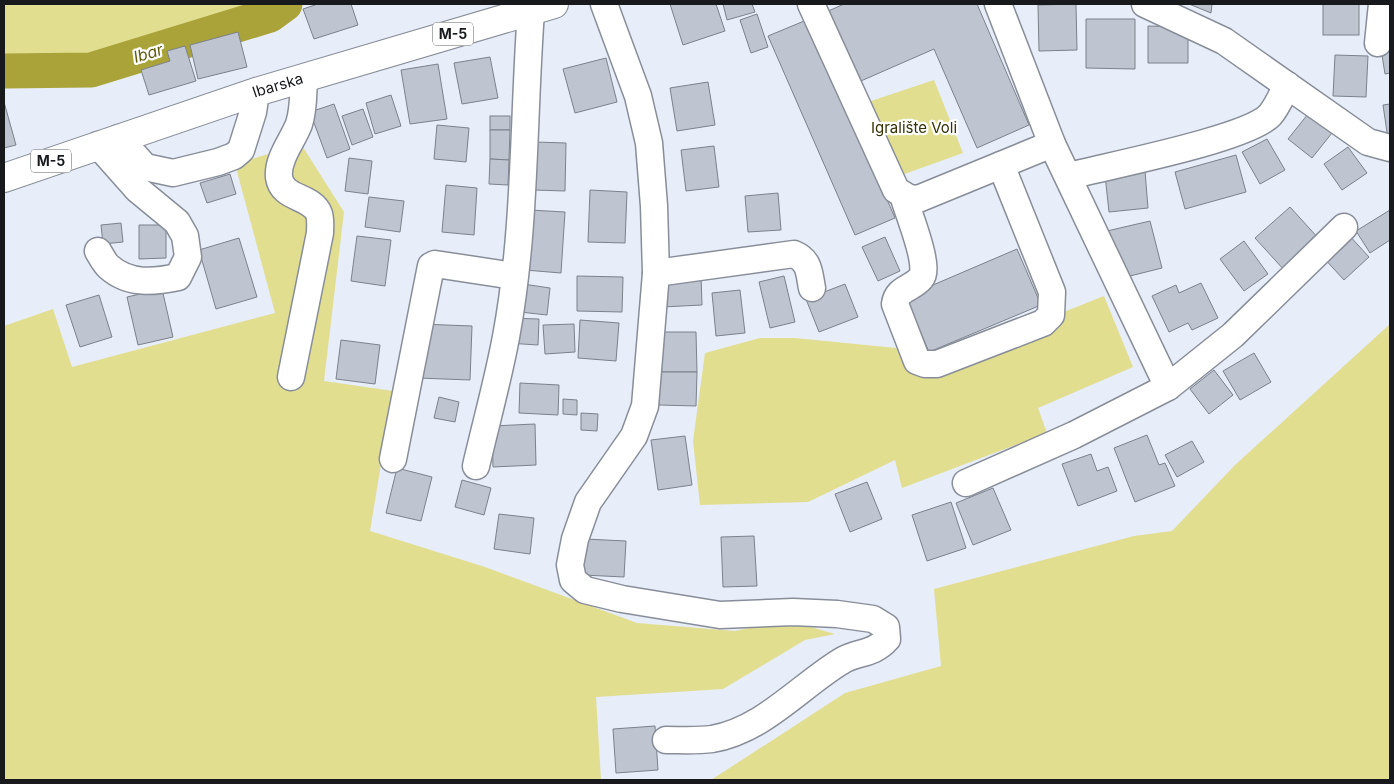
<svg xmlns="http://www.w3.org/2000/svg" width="1394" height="784" font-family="Inter,sans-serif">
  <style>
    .green { fill: #e2de90 }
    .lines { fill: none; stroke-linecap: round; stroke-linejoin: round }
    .river { stroke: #a9a339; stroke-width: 35 }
    .building { fill: #bfc5d0; stroke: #7c828c }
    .minor-casing { stroke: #888e99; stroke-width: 29 }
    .major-casing { stroke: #888e99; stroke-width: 30 }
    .minor { stroke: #fff; stroke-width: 26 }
    .major { stroke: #fff; stroke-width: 28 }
    .labels { text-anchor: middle; stroke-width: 4.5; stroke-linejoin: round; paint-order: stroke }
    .shield { fill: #fff; stroke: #5d5e61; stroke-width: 1 }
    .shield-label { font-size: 14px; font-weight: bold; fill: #17191d }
    .street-label { font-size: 15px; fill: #17191d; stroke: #fff }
    .park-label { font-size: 15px; fill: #353205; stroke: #fff }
    .water-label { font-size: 16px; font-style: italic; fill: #5f5a0a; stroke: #fff }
  </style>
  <rect width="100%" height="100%" fill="#e7edf9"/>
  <g class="green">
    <path d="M4,4h268l-181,53 -87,2z"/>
    <path d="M934,80l29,73 -67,24 -31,-74z"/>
    <path d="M301,144l43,68 -20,169 69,10 -23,140 115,36 152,56 98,8 51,-11 49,14 -30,6 -82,49 -127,8 5,83h-597v-454l49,-17 19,58 203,-54 -40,-149z"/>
    <path d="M1104,296l29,71 -95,41 9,25 -145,55 -7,-28 -87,42 -108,3 -7,-64 12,-88 55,-15h35l101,10 15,25z"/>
    <path d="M1390,324v456h-679l134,-87 96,-27 -7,-77 200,-53 38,-5 63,-66z"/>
  </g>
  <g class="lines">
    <path class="river" d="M4,71l87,-1 179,-55 15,-11"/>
  </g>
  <g class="building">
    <path d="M318,4h33l7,21 -44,14 -11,-30z"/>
    <path d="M670,4h46l9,27 -42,14z"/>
    <path d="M723,4h29l3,8 -28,8z"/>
    <path d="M844,4h133l52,121 -52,23 -43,-99 -80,35 -30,-71z"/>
    <path d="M1076,4l1,46 -38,1 -1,-46z"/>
    <path d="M1189,4h23l-1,9z"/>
    <rect x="1323" y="4" width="36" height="31"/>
    <path d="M757,14l11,33 -17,6 -11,-33z"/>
    <path d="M809,19l86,199 -40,17 -87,-199z"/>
    <path d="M1086,19h49v50l-49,-1z"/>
    <path d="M1148,26l40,1v36h-40z"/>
    <path d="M238,32l9,35 -49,12 -8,-34z"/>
    <path d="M1390,35v38l-5,1 -6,-38z"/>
    <path d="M185,46l11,35 -47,14 -8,-25 29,-9 -3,-10z"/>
    <path d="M1335,55l33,1 -2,41 -33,-1z"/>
    <path d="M490,57l8,41 -36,6 -8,-41z"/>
    <path d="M606,58l11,44 -42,11 -12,-44z"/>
    <path d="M438,64l9,55 -37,5 -9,-54z"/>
    <path d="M708,82l7,43 -38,6 -7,-43z"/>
    <path d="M391,95l10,31 -26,8 -9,-31z"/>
    <path d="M4,102l12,43 -12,3z"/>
    <path d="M334,104l16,45 -23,9 -17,-46z"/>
    <path d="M1390,104v35h-2l-5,-34z"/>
    <path d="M363,109l10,28 -21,8 -10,-29z"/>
    <path d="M1308,114l24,19 -20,25 -24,-19z"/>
    <rect x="490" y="116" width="20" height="14"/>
    <path d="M437,125l32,3 -3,34 -32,-3z"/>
    <path d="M490,130h20l-1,30 -19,-1z"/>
    <path d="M1267,139l18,31 -25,14 -18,-32z"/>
    <path d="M535,142l31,1 -1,48 -31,-1z"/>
    <path d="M714,146l5,41 -33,4 -5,-41z"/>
    <path d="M1348,147l19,26 -25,17 -18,-26z"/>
    <path d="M1236,155l10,37 -61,17 -10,-37z"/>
    <path d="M349,158l23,3 -4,33 -23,-3z"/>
    <path d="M490,159l19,1 -1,25 -19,-1z"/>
    <path d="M1145,171l3,37 -39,4 -4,-37z"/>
    <path d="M230,174l6,20 -29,9 -7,-20z"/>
    <path d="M446,185l31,3 -3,47 -32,-3z"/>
    <path d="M590,190l37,2 -2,51 -37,-1z"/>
    <path d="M778,193l3,37 -33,2 -3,-36z"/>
    <path d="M369,197l35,4 -4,31 -35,-5z"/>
    <path d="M1290,207l30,33 -35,31 -30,-33z"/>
    <path d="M530,210l35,2 -4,61 -36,-3z"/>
    <path d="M1390,210v30l-20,13 -14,-22z"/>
    <path d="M1150,221l12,47 -44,11 -11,-48z"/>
    <path d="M121,223l2,19 -20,2 -2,-19z"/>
    <path d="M139,225h27v33l-27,1z"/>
    <path d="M1347,233l22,24 -25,23 -22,-24z"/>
    <path d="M357,236l34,4 -6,46 -34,-5z"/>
    <path d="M885,237l15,34 -22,10 -16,-34z"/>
    <path d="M239,238l18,59 -41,12 -17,-59z"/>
    <path d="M1244,241l24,33 -24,17 -24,-32z"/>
    <path d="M1017,249l24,56 -112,47 -24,-55z"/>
    <path d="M701,275l1,30 -40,2 -1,-31z"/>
    <path d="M577,276l46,1 -1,35 -45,-1z"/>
    <path d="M784,276l11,46 -25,6 -11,-46z"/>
    <path d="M1201,283l17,35 -26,12 -4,-7 -19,9 -17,-36 24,-11 3,8z"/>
    <path d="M523,284l27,4 -3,27 -27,-3z"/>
    <path d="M845,284l13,33 -39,15 -13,-33z"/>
    <path d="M162,289l11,48 -35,8 -11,-48z"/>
    <path d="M740,290l5,43 -29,3 -4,-43z"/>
    <path d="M99,295l13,42 -32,10 -14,-42z"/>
    <path d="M509,318l30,1 -1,26 -31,-2z"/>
    <path d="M580,320l39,3 -3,38 -38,-3z"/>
    <path d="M420,324l52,2 -2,54 -52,-2z"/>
    <path d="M574,324l1,28 -30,2 -2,-29z"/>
    <path d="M660,332h36l1,40h-38z"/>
    <path d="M341,340l39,5 -5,39 -39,-5z"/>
    <path d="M1254,353l17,29 -31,18 -17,-29z"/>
    <path d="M1214,370l19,25 -24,19 -19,-25z"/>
    <path d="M659,372h38l-1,34 -37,-1z"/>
    <path d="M520,383l39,2 -1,30 -39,-2z"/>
    <path d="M439,397l20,5 -4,20 -21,-4z"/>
    <path d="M563,399l14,1v15l-14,-1z"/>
    <path d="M581,413l17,1 -1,17 -16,-1z"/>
    <path d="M535,424l1,41 -43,2 -1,-41z"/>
    <path d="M1147,435l12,30 6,-2 10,23 -40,16 -21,-54z"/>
    <path d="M685,436l7,49 -34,5 -7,-50z"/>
    <path d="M1192,441l12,21 -27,15 -12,-22z"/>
    <path d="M1091,454l6,17 11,-4 9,24 -39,15 -16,-42z"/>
    <path d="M397,468l35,9 -11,44 -35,-8z"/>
    <path d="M462,480l29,8 -7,27 -29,-8z"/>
    <path d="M867,482l15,37 -32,13 -15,-38z"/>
    <path d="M993,488l18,42 -38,15 -17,-42z"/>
    <path d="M951,502l15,46 -39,13 -15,-46z"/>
    <path d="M499,514l35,4 -4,36 -36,-5z"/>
    <path d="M754,536l3,50 -34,1 -2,-50z"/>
    <path d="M585,539l41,2 -2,36 -41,-2z"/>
    <path d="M655,726l3,44 -42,3 -3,-44z"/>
  </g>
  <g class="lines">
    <defs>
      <g id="minor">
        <path d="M604,4l34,92 11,47 5,63 2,67 -11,133 -11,30 -46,66 -13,37 -5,26 3,15 12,10 37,9 98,16 73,-3 44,2 36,5 13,8 1,12c-15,17 -31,12 -47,23 -42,26 -77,68 -128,77 -15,2 -31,1 -46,1"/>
        <path d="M811,4l85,186 13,8 9,1 134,-55"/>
        <path d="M998,4l54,140 116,243"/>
        <path d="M1145,4l79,37 144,101 22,6"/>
        <path d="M1378,43l4,-39"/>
        <path d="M119,138l26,29 28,6 45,-11 16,-6 7,-6 12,-38 3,-20"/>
        <path d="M98,145l39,44 40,33 8,14 3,21 -10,20c-23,5 -49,8 -69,-10 -4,-3 -8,-11 -11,-16"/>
        <path d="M1069,176c38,-10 179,-37 201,-61 7,-8 12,-20 17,-30"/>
        <path d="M903,195c4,15 28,72 18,83 -9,11 -24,10 -26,26l22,57 8,3h12l106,-41 8,-8 1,-23 -51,-127"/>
        <path d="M656,273l138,-19c16,7 15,19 18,34"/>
        <path d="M291,377l29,-144c0,-5 1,-13 -1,-19 -7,-19 -37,-14 -40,-37 -2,-18 14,-37 20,-53 5,-15 4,-31 5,-46"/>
        <path d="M393,459l38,-193 4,-2 79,12"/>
        <path d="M476,466c10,-43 22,-86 30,-129 20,-107 17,-217 25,-326"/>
        <path d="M966,483l108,-48 94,-48 65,-52 111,-108"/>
      </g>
      <g id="major">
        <path id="s1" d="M4,178l252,-86 298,-88"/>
      </g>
    </defs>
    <use href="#minor" class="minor-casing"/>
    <use href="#major" class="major-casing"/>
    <use href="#minor" class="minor"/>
    <use href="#major" class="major"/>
  </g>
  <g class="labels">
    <g class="shield">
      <rect x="433" y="22.5" width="40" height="23" rx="4"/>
      <rect x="31" y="149.5" width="40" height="23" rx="4"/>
    </g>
    <g class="shield-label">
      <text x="453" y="39">M-5</text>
      <text x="51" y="166">M-5</text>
    </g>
    <g class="street-label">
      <text dy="5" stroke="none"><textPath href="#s1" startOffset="289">Ibarska</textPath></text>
    </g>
    <g class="park-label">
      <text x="914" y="133">Igralište Voli</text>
    </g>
    <g class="water-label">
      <text transform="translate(148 53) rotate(-17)" y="6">Ibar</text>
    </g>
  </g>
  <rect width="1394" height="784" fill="none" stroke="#17191d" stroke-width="10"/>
</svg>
